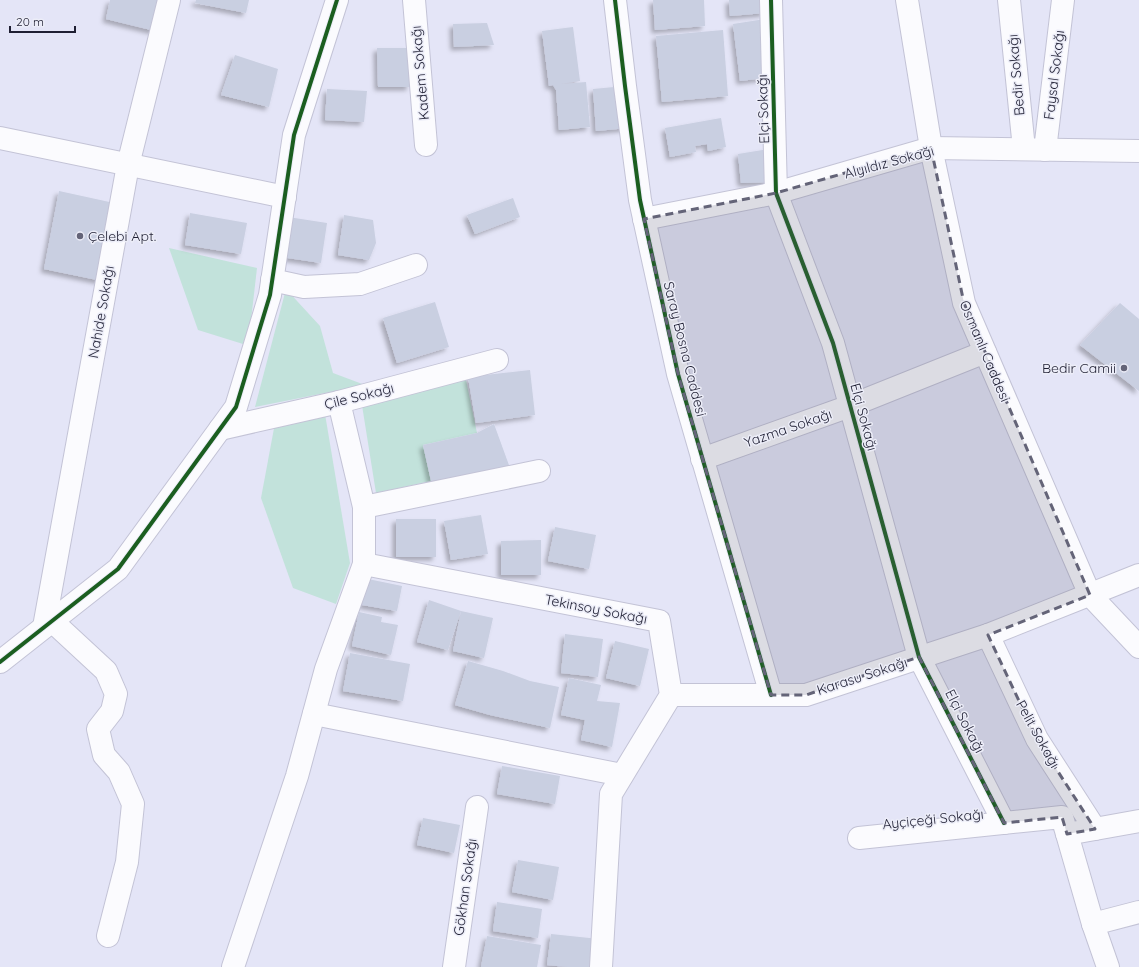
<svg xmlns="http://www.w3.org/2000/svg" width="1139" height="967" font-family="Quicksand,sans-serif">
  <style>
    .green { fill: #c2e2db }
    .building { fill: #c9cfe1; filter: url(#shadow) }
    .lines { fill: none; stroke-linecap: round; stroke-linejoin: round }
    .minor-casing { stroke: #c3c3d6; stroke-width: 24 }
    .minor { stroke: #fbfbfe; stroke-width: 22 }
    .cycleway-casing { stroke: #ecedf8; stroke-width: 6 }
    .cycleway { stroke: #1b5e20; stroke-width: 4 }
    .marked { fill: #646478; fill-opacity: 0.2; stroke: #646478; stroke-width: 3; stroke-dasharray: 8 5; stroke-linejoin: round }
    .poi-dot { fill: #646478; stroke: #ecedf8; stroke-width: 1.5 }
    .labels { text-anchor: middle; stroke-width: 3; stroke-linejoin: round; paint-order: stroke }
    .street-label { font-size: 14px; fill: #1f1f33; stroke: #ecedf8 }
    .poi-label { font-size: 14px; fill: #1f1f33; stroke: #ecedf8; text-anchor: start }
  </style>
  <defs>
    <filter id="shadow"><feDropShadow dx="-3.5" dy="3.5" stdDeviation="2" flood-color="#0004"/></filter>
  </defs>
  <rect width="100%" height="100%" fill="#e4e5f7"/>
  <g class="green">
    <path d="M169,248l88,20 -6,52 -8,24 -45,-14z"/>
    <path d="M286,289l34,37 13,47 32,12 -110,22z"/>
    <path d="M465,375l12,58 -54,12 8,36 -55,12 -15,-94z"/>
    <path d="M325,414l25,149 -14,41 -43,-16 -32,-90 14,-75z"/>
  </g>
  <g class="building">
    <path d="M110,0h53l-8,31 -49,-12z"/>
    <path d="M196,0h53l-3,13 -51,-10z"/>
    <path d="M653,0h51l1,26 -50,4z"/>
    <path d="M729,0h35l1,13 -35,3z"/>
    <path d="M765,19l8,58 -33,4 -7,-57z"/>
    <path d="M487,23l7,22 -40,2 -1,-23z"/>
    <path d="M573,27l7,54 -19,3 25,-2 4,45 -31,3 -3,-40 -3,-5 -4,1 -7,-55z"/>
    <path d="M723,30l5,66 -66,6 -6,-66z"/>
    <path d="M377,48h32l1,39h-32z"/>
    <path d="M235,55l43,14 -9,38 -48,-12z"/>
    <path d="M625,86l3,42 -32,3 -3,-42z"/>
    <path d="M327,89l40,2 -3,31 -39,-2z"/>
    <path d="M721,118l5,29 -18,4 -1,-7 -12,2 1,6 -26,5 -5,-29z"/>
    <path d="M775,148l1,34 -35,1 -3,-29z"/>
    <path d="M59,191l55,12 -12,78 -58,-12z"/>
    <path d="M513,198l7,19 -45,17 -8,-19z"/>
    <path d="M190,213l57,10 -6,31 -56,-9z"/>
    <path d="M344,215l29,5 3,23 -7,17 -31,-5z"/>
    <path d="M288,217l39,6 -6,40 -40,-6z"/>
    <path d="M435,302l14,45 -52,16 -14,-45z"/>
    <path d="M1120,303l19,16v72l-59,-46z"/>
    <path d="M530,370l5,45 -59,8 -8,-46z"/>
    <path d="M494,424l16,44 -79,13 -8,-36 54,-12z"/>
    <path d="M481,515l7,39 -37,6 -7,-39z"/>
    <rect x="396" y="519" width="40" height="38"/>
    <path d="M555,527l41,8 -7,34 -41,-8z"/>
    <path d="M541,540v35h-40v-34z"/>
    <path d="M368,579l34,7 -5,25 -35,-6z"/>
    <path d="M429,600l32,11 32,7 -9,40 -31,-7 8,-40 -13,39 -31,-8z"/>
    <path d="M359,612l23,5 -1,5 17,3 -7,30 -39,-9z"/>
    <path d="M565,634l38,5 -5,38 -37,-4z"/>
    <path d="M615,641l34,8 -9,37 -34,-8z"/>
    <path d="M350,653l60,11 -7,37 -60,-10z"/>
    <path d="M468,661l35,10 27,10 29,6 -9,41 -60,-13 -35,-10z"/>
    <path d="M569,678l32,7 -4,16 23,2 -8,44 -31,-7 4,-20 -24,-5z"/>
    <path d="M502,766l58,10 -5,28 -58,-10z"/>
    <path d="M423,818l37,7 -6,28 -37,-8z"/>
    <path d="M518,860l41,7 -6,33 -41,-8z"/>
    <path d="M497,902l45,7 -4,29 -45,-7z"/>
    <path d="M551,934l48,5 -3,28h-29l-20,-2z"/>
    <path d="M487,936l54,9 -4,22h-56z"/>
  </g>
  <g class="lines">
    <defs>
      <g id="minor">
        <path d="M414,0l12,145"/>
        <path d="M615,0l10,86 15,114 38,174 93,321"/>
        <path d="M771,0l5,193 57,150 86,314 85,166"/>
        <path d="M907,0l24,148 33,155 126,292 49,52"/>
        <path d="M1009,0l15,149"/>
        <path d="M0,138l285,59"/>
        <path d="M1045,150l18,-150"/>
        <path d="M644,219l132,-26 155,-45 208,3"/>
        <path d="M272,280l32,7 56,-3 56,-19"/>
        <path d="M220,429l119,-27 158,-42"/>
        <path d="M702,459l148,-53 135,-54"/>
        <path d="M364,507l175,-36"/>
        <path d="M364,564l295,57 12,74 -60,99 -10,173"/>
        <path d="M52,621l54,50 10,23 -4,17 -14,18 6,26 15,17 14,32 -6,58 -19,74"/>
        <path d="M44,627l84,-462 41,-165"/>
        <path d="M988,635l49,104 58,90"/>
        <path d="M0,662l118,-93 118,-162 34,-112 24,-160 43,-135"/>
        <path d="M671,695h135l182,-60 151,-60"/>
        <path d="M314,714l308,61"/>
        <path d="M1067,834l26,90 15,43"/>
        <path d="M859,838l203,-21 5,17 72,-13"/>
        <path d="M1093,924l46,-12"/>
        <path d="M233,967l64,-191 29,-107 38,-105v-57l-25,-105"/>
        <path d="M454,967l23,-160"/>
      </g>
    </defs>
    <use href="#minor" class="minor-casing"/>
    <use href="#minor" class="minor"/>
    <defs>
      <g id="cycleway">
        <path d="M615,0l10,86 15,114 38,174 93,321"/>
        <path d="M771,0l5,193 57,150 86,314 85,166"/>
        <path d="M0,662l118,-93 118,-162 34,-112 24,-160 43,-135"/>
      </g>
    </defs>
    <use href="#cycleway" class="cycleway-casing"/>
    <use href="#cycleway" class="cycleway"/>
  </g>
  <path class="marked" d="M931,148l33,155 126,292 -102,40 49,104 58,90 -28,5 -5,-17 -58,6 -85,-166 -113,38h-35l-93,-321 -34,-155 132,-26z"/>
  <g class="poi-dot">
    <circle cx="80" cy="236" r="4"/>
    <circle cx="1124" cy="368" r="4"/>
  </g>
  <g class="labels">
    <g class="street-label">
      <text transform="translate(420 73) rotate(-95)" y="5">Kadem Sokağı</text>
      <text transform="translate(1016 75) rotate(-95)" y="5">Bedir Sokağı</text>
      <text transform="translate(1054 75) rotate(-83)" y="5">Faysal Sokağı</text>
      <text transform="translate(763 109) rotate(-92)" y="5">Elçi Sokağı</text>
      <text transform="translate(889 162) rotate(-15)" y="5">Alyıldız Sokağı</text>
      <text transform="translate(101 312) rotate(-80)" y="5">Nahide Sokağı</text>
      <text transform="translate(685 349) rotate(76)" y="5">Saray Bosna Caddesi</text>
      <text transform="translate(985 351) rotate(67)" y="5">Osmanlı Caddesi</text>
      <text transform="translate(359 396) rotate(-14)" y="5">Çile Sokağı</text>
      <text transform="translate(864 417) rotate(75)" y="5">Elçi Sokağı</text>
      <text transform="translate(788 428) rotate(-19)" y="5">Yazma Sokağı</text>
      <text transform="translate(596 609) rotate(11)" y="5">Tekinsoy Sokağı</text>
      <text transform="translate(862 676) rotate(-18)" y="5">Karasu Sokağı</text>
      <text transform="translate(965 721) rotate(63)" y="5">Elçi Sokağı</text>
      <text transform="translate(1038 734) rotate(61)" y="5">Pelit Sokağı</text>
      <text transform="translate(933 819) rotate(-6)" y="5">Ayçiçeği Sokağı</text>
      <text transform="translate(465 887) rotate(-82)" y="5">Gökhan Sokağı</text>
    </g>
    <g class="poi-label">
      <text x="88" y="241">Çelebi Apt.</text>
      <text x="1116" y="373" text-anchor="end">Bedir Camii</text>
    </g>
  </g>
  <path d="M10 26v6h65v-6" fill="none" stroke="#1f1f33" stroke-width="2"/>
  <text x="16" y="26" font-size="12" fill="#1f1f33" stroke="#ecedf8" stroke-width="3" paint-order="stroke">20 m</text>
</svg>
